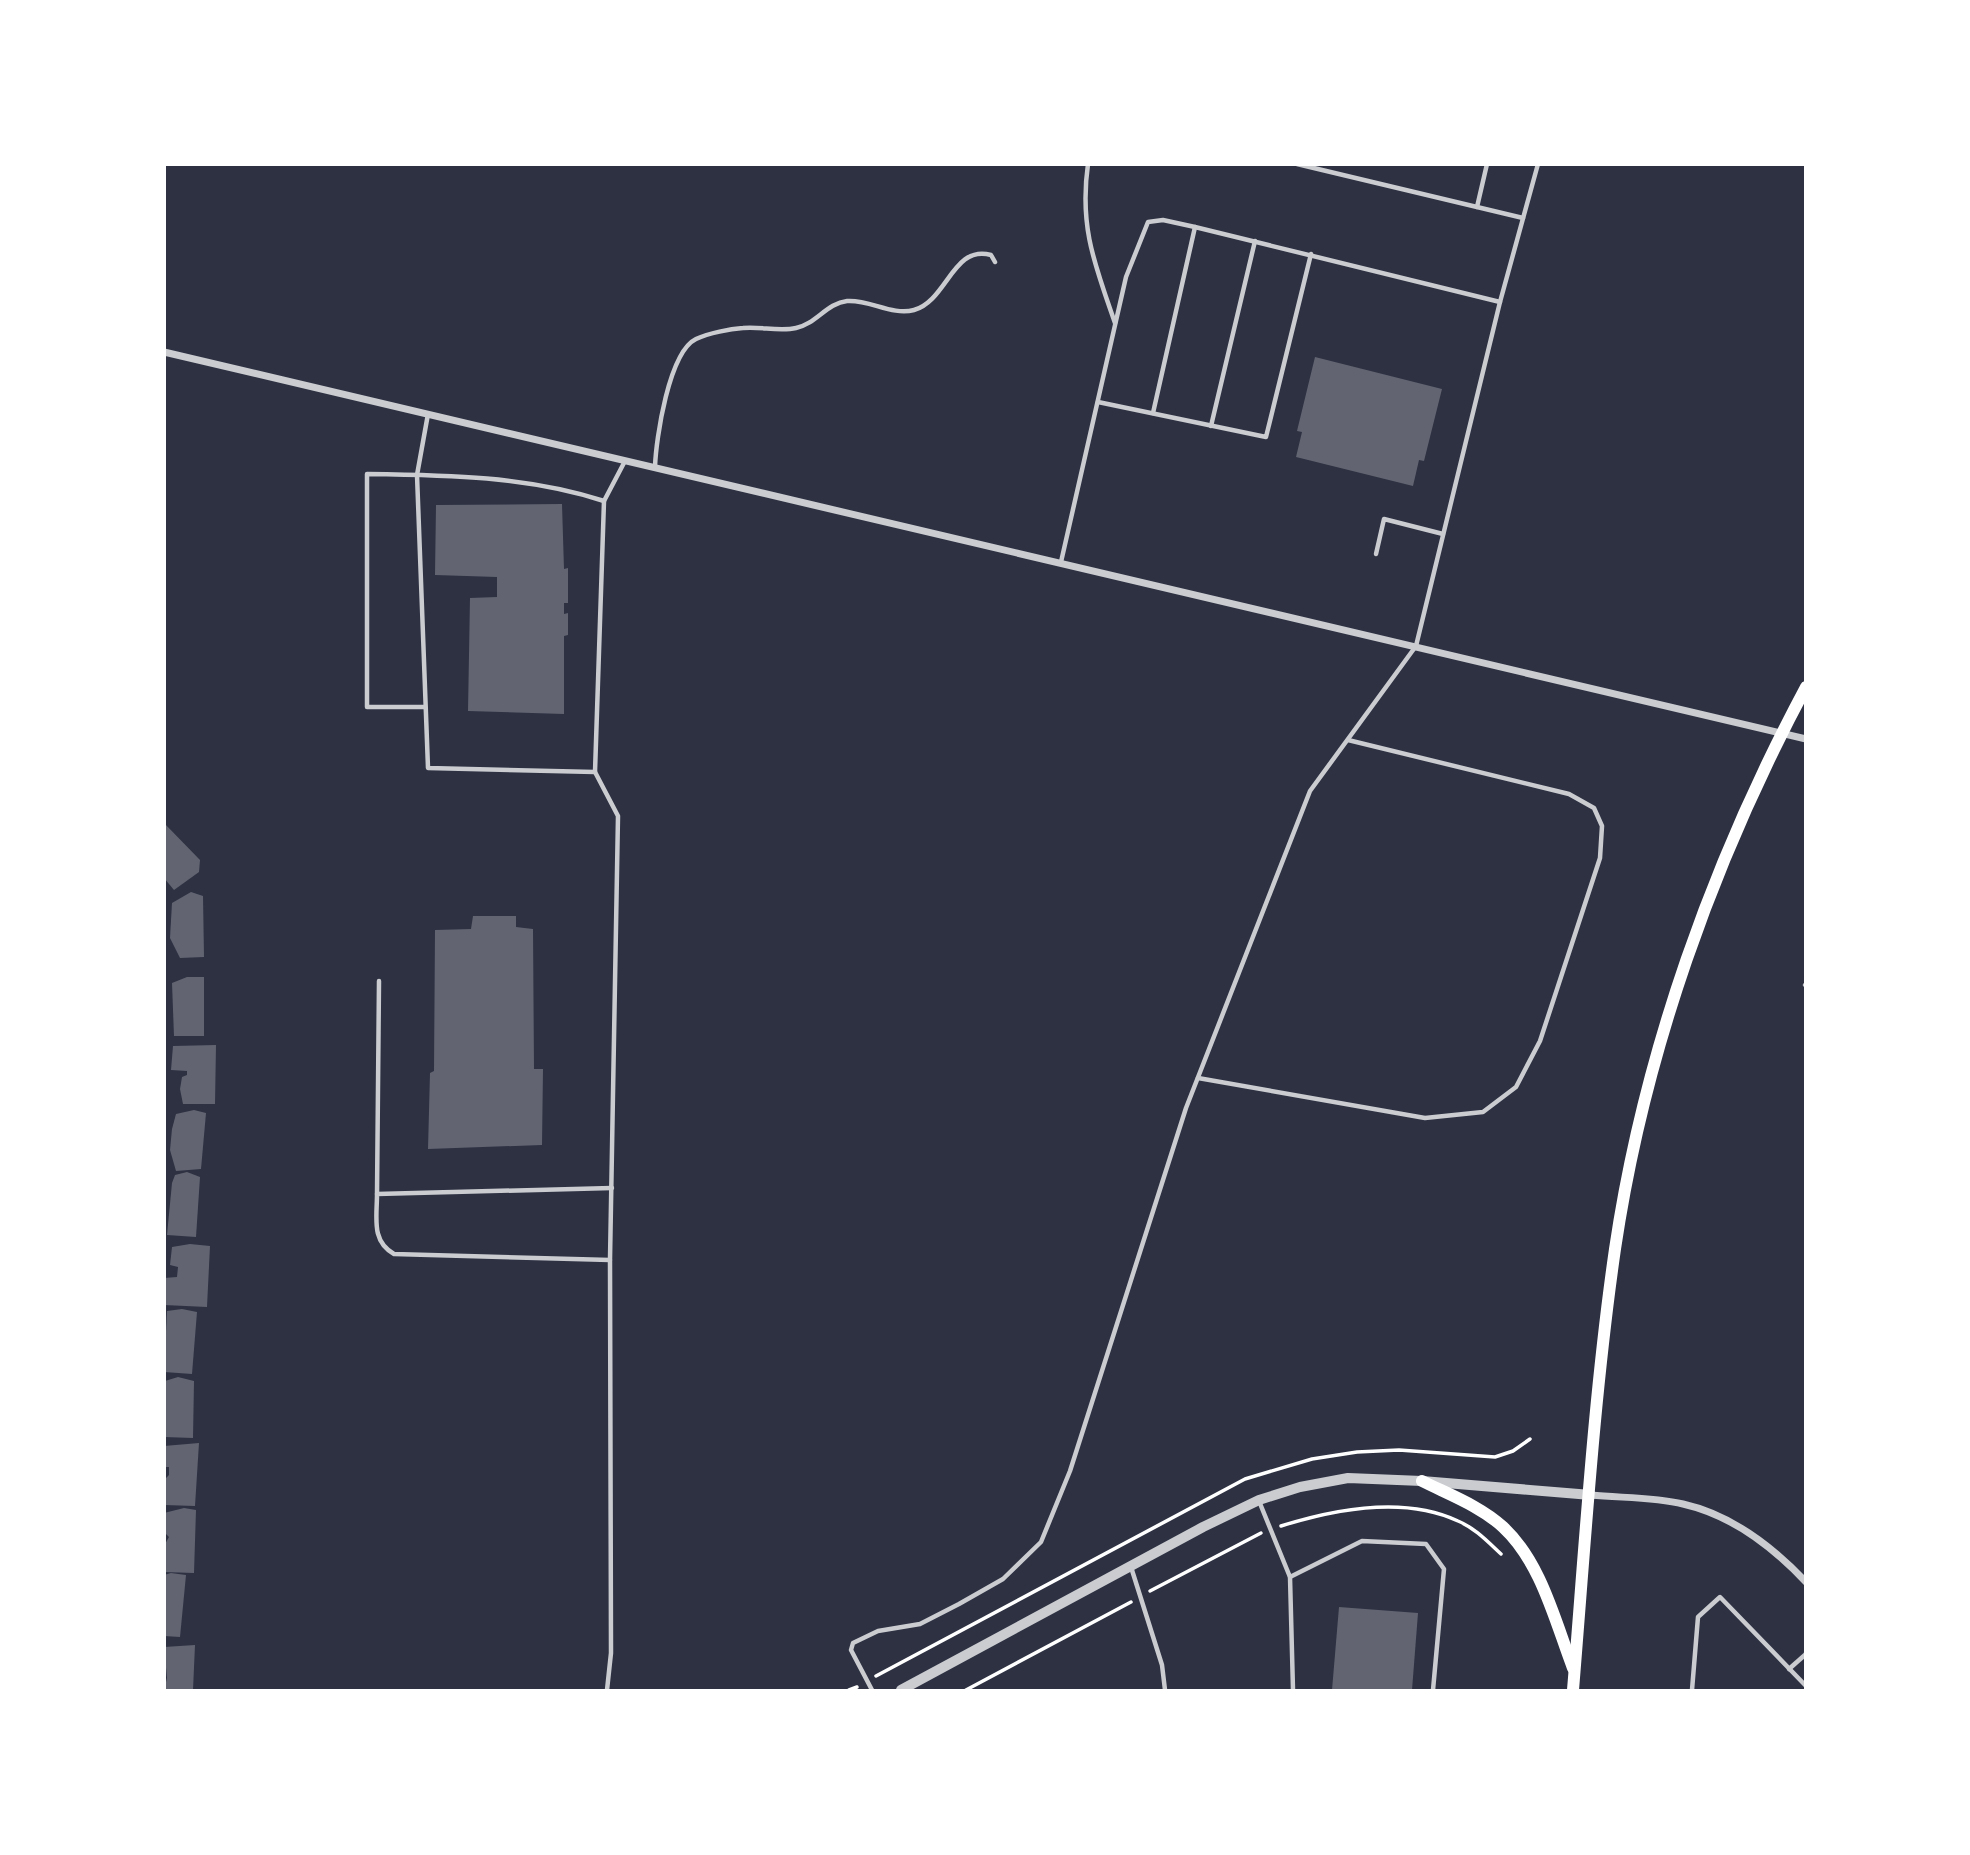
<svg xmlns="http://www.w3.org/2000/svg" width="1970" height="1855" font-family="'IBM Plex Sans',sans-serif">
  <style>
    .building { fill: #626471 }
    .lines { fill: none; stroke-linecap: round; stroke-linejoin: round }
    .path { stroke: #fff; stroke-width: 3.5 }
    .service { stroke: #caccd0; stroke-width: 4.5 }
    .minor { stroke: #caccd0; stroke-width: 7 }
    .tertiary { stroke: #caccd0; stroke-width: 10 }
    .secondary { stroke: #fff; stroke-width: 12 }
  </style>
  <rect width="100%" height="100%" fill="#2d3142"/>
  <g class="building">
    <path d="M1315,357l127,32 -18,72 -5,-1 -6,26 -117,-29 6,-25 -5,-1z"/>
    <path d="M562,504l2,65 4,-1v35h-4v11l4,-1v22l-4,1v78l-96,-3 2,-113 27,-1v-20l-62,-2 1,-70z"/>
    <path d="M164,823l36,37 -1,12 -25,18 -10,-12z"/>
    <path d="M191,892l12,4 1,61 -24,1 -10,-20 2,-35z"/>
    <path d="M473,916h43v11l17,2 1,140h9l-1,76 -114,4 2,-76 4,-2 1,-141 36,-1z"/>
    <path d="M187,977h17v59h-30l-2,-53z"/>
    <path d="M216,1045l-1,59h-32l-3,-15 2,-12 5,-2v-4l-16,-1 2,-24z"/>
    <path d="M194,1110l12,3 -5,56 -25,2 -6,-21 2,-21 4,-15z"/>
    <path d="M187,1172l13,5 -4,60 -29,-2 5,-52 3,-8z"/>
    <path d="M190,1244l20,2 -3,61 -43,-2v-27l13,-1 1,-10 -8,-2 2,-18z"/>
    <path d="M182,1309l15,3 -5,62 -28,-2 3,-61z"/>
    <path d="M178,1377l16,4 -1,57 -29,-1 1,-56z"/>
    <path d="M199,1443l-4,63 -31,-1v-25l5,-5v-8h-5v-21z"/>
    <path d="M184,1508l12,2 -2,63 -30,-1v-26l5,-9 -5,-5v-19z"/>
    <path d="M171,1573l15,2 -6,62 -16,-1v-61z"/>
    <path d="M1339,1607l79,6 -6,77h-80z"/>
    <path d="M195,1645l-2,45h-29l3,-12 -3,-31z"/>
  </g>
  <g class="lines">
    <g class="path">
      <path d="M1281,1526c54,-17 124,-30 177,-5 17,7 30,21 43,33"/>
      <path d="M1150,1591l111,-58"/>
      <path d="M876,1676l369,-197 67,-20 45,-7 42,-2 96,7 18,-6 17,-12"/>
      <path d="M849,1690l8,-3"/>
      <path d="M966,1690l165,-88"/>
    </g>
    <g class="service">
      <path d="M1088,164c-9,63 7,101 27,159"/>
      <path d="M1297,164l226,54"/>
      <path d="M1477,207l10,-43"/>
      <path d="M1500,302l38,-138"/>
      <path d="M1098,402l168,35 45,-183"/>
      <path d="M1153,413l42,-186"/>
      <path d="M428,414l-11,61 11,293 167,4 9,-271 21,-40"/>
      <path d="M1211,426l44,-185"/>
      <path d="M655,467c1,-29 14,-115 41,-128 13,-6 34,-10 47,-11 17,-2 36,4 53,0 20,-4 31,-25 51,-27 22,-2 45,15 67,9 33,-9 39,-66 77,-55l4,7"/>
      <path d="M1376,554l8,-35 59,15"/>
      <path d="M425,707h-58v-233c79,1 161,2 237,27"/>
      <path d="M595,772l23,44 -8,444 1,393 -4,37"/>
      <path d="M1805,985l1,-1"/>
      <path d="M1198,1078l227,40 58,-6 33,-25 24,-46 60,-183 2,-32 -8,-18 -25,-14 -221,-54"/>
      <path d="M377,1194l2,-213"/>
      <path d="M610,1260l-216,-6c-23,-13 -17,-36 -17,-60l235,-6"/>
      <path d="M1259,1501l31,76 3,113"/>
      <path d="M1131,1567l31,98 3,25"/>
      <path d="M1290,1577l72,-36 64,3 18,25 -11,121"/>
      <path d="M1789,1669l17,-15"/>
      <path d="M872,1690l-21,-40 2,-7 25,-12 42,-7 39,-20 44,-25 38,-37 29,-71 116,-363 124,-317 106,-145 84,-344 -305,-75 -32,-7 -15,2 -22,55 -65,285"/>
      <path d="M1692,1690l6,-73 22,-20 86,89"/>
    </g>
    <g class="minor">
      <path d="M164,352l1642,387"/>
      <path d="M1591,1495c30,3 63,2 92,9 49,11 89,42 123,78"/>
    </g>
    <path class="tertiary" d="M901,1690l302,-163 56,-27 41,-13 48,-9 74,3 169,14"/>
    <g class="secondary">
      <path d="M1422,1481c28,14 58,25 81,46 38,35 52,94 70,141"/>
      <path d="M1573,1690c12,-146 21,-295 42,-441 29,-196 98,-388 191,-562"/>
    </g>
  </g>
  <rect width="1970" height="1855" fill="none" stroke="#ffffff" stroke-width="332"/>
</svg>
